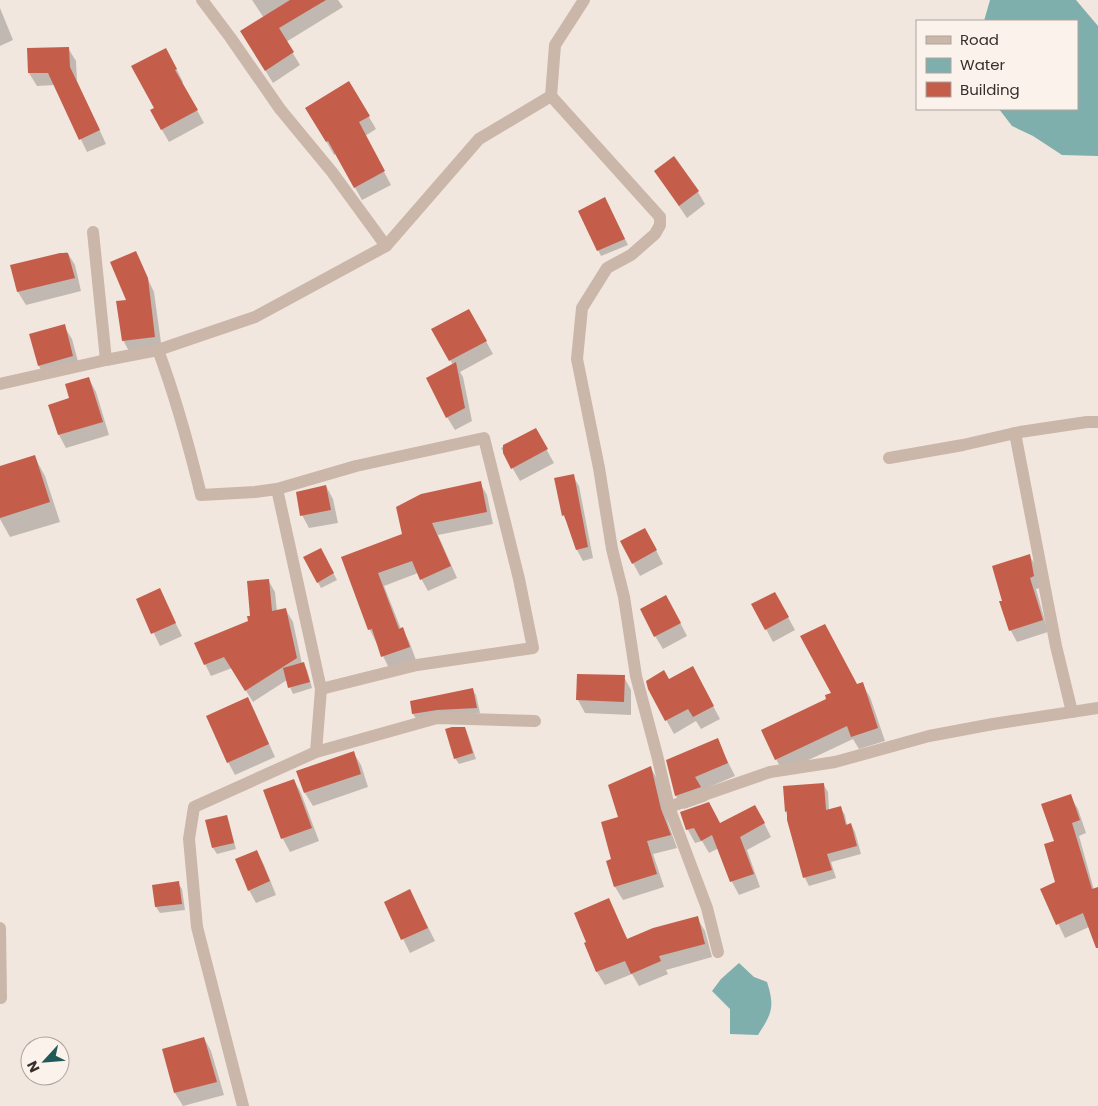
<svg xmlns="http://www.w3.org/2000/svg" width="1098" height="1106" font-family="Poppins,sans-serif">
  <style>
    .water { fill: #7eafad }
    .shadow { fill: #0003 }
    .building { fill: #c45e4b }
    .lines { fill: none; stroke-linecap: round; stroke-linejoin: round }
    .minor { stroke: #cbb6aa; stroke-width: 12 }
  </style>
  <rect width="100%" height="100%" fill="#f2e7de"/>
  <g class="water">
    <path d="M990,0h86l22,26v130l-36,-1 -29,-19 -21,-10 -13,-17h78v-88h-93z"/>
    <path d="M739,963l15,14 13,5c8,25 5,31 -9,53l-28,-1v-25l-18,-18 9,-12z"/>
  </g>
  <g class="shadow">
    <path d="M252,0h86l5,7 -57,35 14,23 -27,18 -24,-39 15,-26z"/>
    <path d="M0,8l13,32 -13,6z"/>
    <path d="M68,48l8,13 1,20 29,63 -19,8 -32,-67 -18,1 -8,-13z"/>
    <path d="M173,62l10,20 -1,1 22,40 -35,19 -7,-12 -7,-21z"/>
    <path d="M349,83l27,46 -11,7 26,49 -29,15 -26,-46 -2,1 -27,-47z"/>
    <path d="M655,171l43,21 7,12 -18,14z"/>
    <path d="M608,204l20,41 -27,11 -3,-6z"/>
    <path d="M67,252l8,13 6,26 -55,14 -8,-13 -6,-26z"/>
    <path d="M135,252l19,40 8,58 -32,3 -7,-13z"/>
    <path d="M476,323l17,31 -33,18 3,5 9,44 -17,9 -8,-13 6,-52 -20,-35z"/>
    <path d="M64,326l8,13 8,30 -34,10 -7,-13z"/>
    <path d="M89,379l7,13 13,43 -43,13 -7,-13 -9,-30 21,-6z"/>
    <path d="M535,429l19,34 -34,18 -19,-33z"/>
    <path d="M34,456l11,20 15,46 -50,15 -10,-18v-52z"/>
    <path d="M573,476l6,10 14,72 -10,3 -6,-11 -8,-25 -6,-10z"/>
    <path d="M480,483l7,12 6,29 -55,11 19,43 -29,13 -10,-18 -34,13 17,43h1l7,12 7,19 -27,8 -19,-38 -28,-73 62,-22z"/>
    <path d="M326,486l7,13 5,24 -29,5 -7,-13z"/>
    <path d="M652,542l11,22 -23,12 -7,-13z"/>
    <path d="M321,550l16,30 -16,8 -16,-30z"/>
    <path d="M1029,555l7,11 4,22 -4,1 12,43 -31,10 -6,-11 -10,-29 3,-1z"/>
    <path d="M268,580l7,12 2,20 9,-2 7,12 9,42h2l3,6 5,18 -19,6 -6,-14 -34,22 -21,-34 -21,8 -6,-12 45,-42z"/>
    <path d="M159,590l23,46 -22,10 -22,-46z"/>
    <path d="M782,606l13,24 -22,12 -7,-13z"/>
    <path d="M673,609l14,27 -24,13 -8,-13z"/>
    <path d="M624,677l7,13v25l-46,-2 -7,-13z"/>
    <path d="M669,680l31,1 20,38 -19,10 -5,-8 -22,13 -25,-45z"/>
    <path d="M862,684l8,13 15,44 -26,8 -6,-10 -70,33 -7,-13 81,-73z"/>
    <path d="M472,689l4,6 4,18 -63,7 -4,-6 -2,-12z"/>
    <path d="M248,699l7,13 20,45 -40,18 -7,-13z"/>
    <path d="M465,728l3,7 8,24 -17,5 -4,-6z"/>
    <path d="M717,740l18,36 -33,14 5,11 -23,8 -8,-13 -8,-35z"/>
    <path d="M353,752l8,13 7,22 -55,19 -8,-13 -7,-21z"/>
    <path d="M651,768l7,13 10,42 9,25 -24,6 11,33 -41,13 -8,-13 -2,-27 7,-42z"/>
    <path d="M294,780l7,13 18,48 -29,11 -7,-13 -18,-48z"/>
    <path d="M823,784l5,8 1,18 11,-3 5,8 2,10 4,-1 4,8 6,22 -30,8 5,16 -27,8 -4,-8 -19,-66 -1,-25z"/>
    <path d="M1070,796l8,13 8,24 -7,3 15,54 4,-2v39l-7,-1 -26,12 -23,-48 15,-7 -2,-41z"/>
    <path d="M681,813l39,12 42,-6 9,18 -24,13 13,37 -21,8 -7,-13 -13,-34 -10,5 -7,-12 -7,2 -7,-13z"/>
    <path d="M226,816l3,6 7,27 -19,5 -4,-6z"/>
    <path d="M257,852l7,13 12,30 -20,8 -7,-13z"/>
    <path d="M178,883l4,6 3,21 -25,3 -4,-6 -2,-21z"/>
    <path d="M410,891l25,50 -25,12 -25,-51z"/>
    <path d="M608,900l20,40 69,-22 8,13 7,26 -46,13 2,4 -29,12 -7,-12 -27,11 -8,-13 -11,-29h2z"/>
    <path d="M204,1038l7,13 13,44 -41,11 -8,-13 -12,-43z"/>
  </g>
  <g class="building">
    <path d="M290,0h36l-47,28 15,24 -29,19 -25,-40z"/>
    <path d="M69,47l1,20 30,63 -21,10 -31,-67h-20l-1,-25z"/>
    <path d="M166,48l11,21 -2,1 23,40 -37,20 -11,-20 4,-2 -23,-42z"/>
    <path d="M349,81l21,35 -11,6 26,49 -31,17 -26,-47 -2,1 -21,-34z"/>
    <path d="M674,156l25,35 -20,15 -25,-35z"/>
    <path d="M605,197l20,42 -28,12 -19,-40z"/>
    <path d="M136,251l12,27 7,59 -33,4 -6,-40 10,-1 -16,-38z"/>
    <path d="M60,253h8l7,25 -58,14 -7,-27z"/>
    <path d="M469,309l18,32 -38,20 -18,-32z"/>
    <path d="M65,324l8,32 -35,10 -9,-32z"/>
    <path d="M456,362l9,46 -19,10 -20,-40z"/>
    <path d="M89,377l14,45 -45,13 -10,-30 21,-7 -4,-14z"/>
    <path d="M536,428l12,21 -37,20 -8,-16v-8z"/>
    <path d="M35,455l15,47 -50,16v-52z"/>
    <path d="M574,474l14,73 -12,3 -12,-35 -2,1 -8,-38z"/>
    <path d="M481,481l6,31 -55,11 19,43 -31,14 -8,-19 -34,12 21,56 4,-2 7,20 -29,10 -9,-28 -4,1 -27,-73 61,-23 -6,-27 25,-13z"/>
    <path d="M326,485l5,25 -31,6 -4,-24z"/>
    <path d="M645,528l12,22 -25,14 -12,-23z"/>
    <path d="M321,548l13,25 -17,10 -14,-26z"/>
    <path d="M1030,554l4,22 -4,2 13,42 -34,11 -10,-30h3l-10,-35z"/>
    <path d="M269,579l3,32 14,-3 11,50 -52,33 -21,-34 -20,8 -10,-22 54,-22 -1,-5h3l-3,-35z"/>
    <path d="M160,588l16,35 -25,11 -15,-35z"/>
    <path d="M775,592l14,25 -24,13 -14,-26z"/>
    <path d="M666,595l15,28 -27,14 -14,-28z"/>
    <path d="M825,624l32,60 6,-2 15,46 -27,9 -4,-11 -72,34 -14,-30 65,-31 -1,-4 6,-2 -31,-57z"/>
    <path d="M304,662l6,20 -22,6 -5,-20z"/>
    <path d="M693,666l21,40 -21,11 -5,-8 -23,12 -17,-32 -2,-8 18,-11 5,9z"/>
    <path d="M577,674l48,1 -1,27 -48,-2z"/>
    <path d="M473,688l4,20 -40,2 -25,4 -2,-13z"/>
    <path d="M248,697l21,47 -42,19 -21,-47z"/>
    <path d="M452,727h13l8,26 -19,6 -9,-30z"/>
    <path d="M718,738l10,25 -33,14 6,10 -26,9 -9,-36z"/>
    <path d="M354,751l7,23 -57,19 -8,-22z"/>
    <path d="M651,766l10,43 10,26 -24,6 10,33 -43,13 -8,-26 5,-2 -10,-37 17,-5 -10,-32z"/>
    <path d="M294,779l18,49 -31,11 -18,-49z"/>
    <path d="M824,783l2,27 15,-4 5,19 5,-2 6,23 -30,8 5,16 -29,8 -16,-58v-9l-2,1 -2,-26z"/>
    <path d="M1071,794l9,26 -8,3 20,66 6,-2v61h-2l-13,-35 -27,12 -16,-36 15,-7 -11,-38 10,-3 -13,-37z"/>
    <path d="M709,802l11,21 35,-18 10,18 -25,14 14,37 -24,8 -18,-47 -11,6 -7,-13 -8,2 -6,-18z"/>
    <path d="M227,815l7,28 -22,5 -7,-28z"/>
    <path d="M257,850l13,31 -22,10 -13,-32z"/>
    <path d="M179,881l3,23 -27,3 -3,-22z"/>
    <path d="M410,889l18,39 -27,12 -17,-38z"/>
    <path d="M609,898l18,41 26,-11 45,-12 7,28 -46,12 2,5 -30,13 -6,-13 -29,11 -12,-29 2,-1 -12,-29z"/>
    <path d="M204,1037l13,45 -43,11 -12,-44z"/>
  </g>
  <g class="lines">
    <g class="minor">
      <path d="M202,0l28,37 50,72 52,63 54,74"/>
      <path d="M551,96l109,121v8l-5,9 -24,21 -24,13 -25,40 -5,51 22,109 13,81 12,48 12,79 21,79 12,52 38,101 11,44"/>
      <path d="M93,232l13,128"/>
      <path d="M158,350c18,48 31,96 43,145l54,-3 22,-3 44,200 -5,63"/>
      <path d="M0,384l106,-24 52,-10 97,-33 131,-71 93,-107 72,-43 4,-51 29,-45"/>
      <path d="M1015,433l41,213 16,66"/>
      <path d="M889,458l74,-13 57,-13 67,-10h11"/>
      <path d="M277,489l79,-23 128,-28 35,141 14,69 -116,17 -96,24"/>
      <path d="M669,807l101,-35 65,-10 94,-26 64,-12 105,-16"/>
      <path d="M0,928l1,70"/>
      <path d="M243,1106l-46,-179 -8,-88 5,-32 122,-55 121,-34 98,3"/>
    </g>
  </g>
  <rect x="916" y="20" width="162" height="90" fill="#faf2eb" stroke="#aca39e"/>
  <rect x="926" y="36" width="25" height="8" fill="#cbb6aa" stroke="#aca39e"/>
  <text x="960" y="45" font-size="15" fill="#382d2a">Road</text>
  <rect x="926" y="58" width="25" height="15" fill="#7eafad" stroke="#aca39e"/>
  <text x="960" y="70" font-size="15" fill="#382d2a">Water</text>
  <rect x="926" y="82" width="25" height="15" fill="#c45e4b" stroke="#aca39e"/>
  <text x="960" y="95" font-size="15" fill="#382d2a">Building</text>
  <g transform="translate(45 1061) rotate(244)"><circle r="24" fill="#faf2eb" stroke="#aca39e"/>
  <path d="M0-4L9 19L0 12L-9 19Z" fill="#1f5958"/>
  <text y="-8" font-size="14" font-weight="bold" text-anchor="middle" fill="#382d2a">N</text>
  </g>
</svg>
